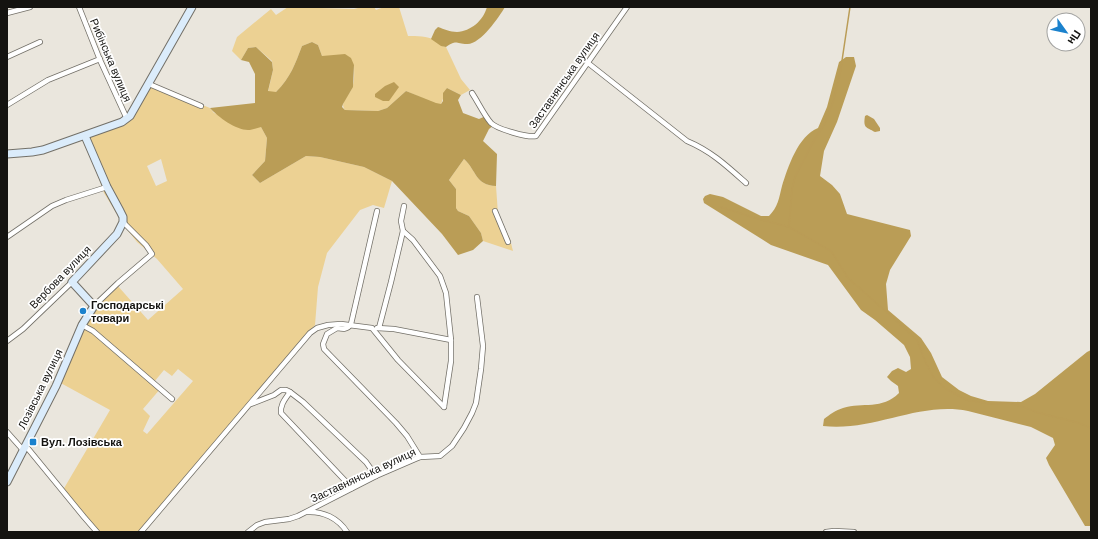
<svg xmlns="http://www.w3.org/2000/svg" width="1098" height="539" font-family="Arial,sans-serif">
  <style>
    .green { fill: #ecd193; fill-rule: evenodd }
    .forest { fill: #ba9d56 }
    .water { fill: #ba9c56 }
    .lines { fill: none; stroke-linecap: round; stroke-linejoin: round }
    .stream { stroke: #ba9c56; stroke-width: 1.5 }
    .street-casing { stroke: #737068; stroke-width: 6 }
    .secondary-casing { stroke: #737068; stroke-width: 9 }
    .street { stroke: #fff; stroke-width: 4.5 }
    .secondary { stroke: #dbecfb; stroke-width: 7 }
    .poi-dot { fill: #1b82cd; stroke: #fff; stroke-width: 1.5 }
    .labels { text-anchor: middle; stroke-width: 3.5; stroke-linejoin: round; paint-order: stroke }
    .street-label { font-size: 11px; fill: #141310; stroke: #fff }
    .poi-label { font-size: 11px; font-weight: bold; fill: #141310; stroke: #fff; text-anchor: start }
  </style>
  <rect width="100%" height="100%" fill="#eae6dd"/>
  <g class="green">
    <path d="M288,7l66,2 8,-2h12l2,3 8,-3h15l9,29c9,0 19,0 27,4 4,3 6,6 11,7l15,32 9,11 -9,5 -14,-7 -6,16h-5l-30,-13 -19,17 -9,3 -33,-1c-6,-8 4,-14 7,-22 3,-7 2,-16 2,-23l-32,-9 -4,-11 -6,-3 -10,4c-7,18 -11,31 -26,46h-8l5,-22 -1,-9 -16,-14 -8,1 -7,12 -9,-9 5,-14 34,-28 5,6z"/>
    <path d="M149,84l61,24 4,5 47,14 6,11 -2,23 -13,14 8,8 46,-27 14,1 44,10 28,14 -8,27 -11,-3 -13,5 -33,43 -9,34 -3,38 -175,207h-42l-35,-42 47,-80 -53,-29 35,-74 25,-22 31,35 35,-31 -26,-30 -20,-17 -12,-15 -21,-34 -19,-57 37,-14zM161,159l6,22 -11,5 -9,-20zM178,369l15,12 -46,53 -4,-3 7,-15 -7,-7 18,-21 -7,-6 10,-12 8,6z"/>
    <path d="M464,159c13,12 11,26 32,27l2,28 12,25 3,12 -30,-10 -2,-8 -12,-17 -11,-5 -2,-3v-19l-7,-9z"/>
  </g>
  <g class="forest">
    <path d="M487,7h18c-6,10 -25,38 -38,37 -11,0 -10,-5 -21,3l-5,-1 -10,-7 4,-9 3,-3c6,2 12,5 19,5 14,-1 26,-11 30,-25z"/>
    <path d="M312,42l6,3 4,11 23,-2 6,4 3,7 -1,22 -10,17 -1,3 3,3 33,1 9,-3 19,-17 30,12 5,1 2,-3v-8l4,-5 14,7 -3,5 5,13 16,6 9,-4 6,10 -5,4 -6,12 14,13 -1,32c-21,-1 -19,-15 -32,-27l-15,21 7,9v19l2,3 11,5 12,17 2,8 -10,9 -15,5 -16,-21 -50,-53 -28,-14 -44,-10 -14,-1 -46,27 -8,-8 13,-14 2,-23 -6,-11c-4,1 -9,3 -13,3 -12,0 -30,-13 -38,-22l45,-5v-29l-6,-12 -8,-2 7,-12 8,-1 16,15 1,8 -5,21 8,1c15,-15 19,-28 26,-46z"/>
    <path d="M846,57h8l2,9 -19,56 -13,29 -4,25 12,9 8,9 7,20 63,16 1,6 -21,34 -4,14 2,26 33,28 10,15 11,24 17,13 12,6 17,5 33,1 14,-8 52,-42 4,-2v176h-6l-36,-61 -3,-7 9,-13 -2,-7 -22,-11 -63,-16c-49,-10 -95,21 -145,15l1,-7c5,-4 12,-9 19,-11 20,-6 39,2 56,-15l-1,-7 -7,-5 -4,-4 5,-6 6,-3 8,4 5,-3 -1,-12 -6,-12 -29,-25 -14,-10 -33,-45 -57,-20 -67,-42 -1,-4 2,-3 5,-2 13,3 38,19h8c9,-9 10,-18 13,-30 6,-19 16,-50 36,-58l9,-21 12,-45z"/>
  </g>
  <g class="water">
    <path d="M394,82l5,5 -10,14h-6l-8,-4v-3l10,-8z"/>
    <path d="M867,115l7,4 6,9v3l-5,1c-9,-5 -12,-4 -10,-16z"/>
  </g>
  <g class="lines">
    <g class="stream">
      <path d="M721,207l34,11 34,9 42,24 17,27 42,37 27,25 9,23 8,15 12,11 21,11 24,4 17,-1 16,4 12,5 43,11 12,5"/>
      <path d="M789,227l3,-38 3,-12 17,-33 13,-21 9,-24 6,-25 10,-67"/>
    </g>
    <defs>
      <g id="street">
        <path d="M79,7l21,53 27,59"/>
        <path d="M7,13l23,-6"/>
        <path d="M7,57l33,-15"/>
        <path d="M588,63l99,78c24,10 40,25 59,42"/>
        <path d="M149,84l52,22"/>
        <path d="M472,93c6,9 12,22 19,30 6,6 37,15 45,13l91,-129"/>
        <path d="M7,105l41,-25 52,-21"/>
        <path d="M404,206l-3,15 2,10 10,9 27,36 6,17 5,47v21l-7,46"/>
        <path d="M377,211l-26,113c-4,6 -8,5 -14,4l-10,6 -4,10 1,5 72,74 11,13 13,21"/>
        <path d="M495,211l13,31"/>
        <path d="M7,237l45,-31 14,-6 41,-13"/>
        <path d="M94,306l24,-23 34,-29 -6,-9 -23,-23"/>
        <path d="M82,325l11,6 79,68"/>
        <path d="M377,328l17,1 57,11"/>
        <path d="M379,328l12,-46 12,-51"/>
        <path d="M7,341l16,-12 49,-47"/>
        <path d="M290,392c-4,6 -10,12 -9,21l71,75"/>
        <path d="M251,404l23,-9 7,-5h5l4,2 13,10 63,60 10,14"/>
        <path d="M7,432l16,18"/>
        <path d="M25,445l59,72 13,15"/>
        <path d="M307,512c16,-1 31,6 40,20"/>
        <path d="M141,532l169,-199 7,-5 11,-3 13,-1 31,4 26,32 46,47"/>
        <path d="M248,532l9,-7 8,-3 24,-3 9,-3 78,-40 44,-19 20,-1 12,-10 12,-18 8,-15 4,-10 5,-34 2,-23 -6,-49"/>
        <path d="M826,532l8,-1 20,1"/>
      </g>
      <g id="secondary">
        <path d="M7,154l25,-2 11,-2 79,-28 8,-6 62,-109"/>
        <path d="M7,482l49,-96 26,-61 12,-19 -22,-24 45,-48 6,-12v-5l-3,-6 -13,-24 -22,-51"/>
      </g>
    </defs>
    <use href="#street" class="street-casing"/>
    <use href="#secondary" class="secondary-casing"/>
    <use href="#street" class="street"/>
    <use href="#secondary" class="secondary"/>
  </g>
  <g class="poi-dot">
    <circle cx="83" cy="311" r="4"/>
    <rect x="29" y="438" width="8" height="8" rx="2"/>
  </g>
  <g class="labels">
    <g class="street-label">
      <text transform="translate(111 60) rotate(67)" y="4">Рибінська вулиця</text>
      <text transform="translate(564 80) rotate(-55)" y="4">Заставнянська вулиця</text>
      <text transform="translate(60 277) rotate(-46)" y="4">Вербова вулиця</text>
      <text transform="translate(40 389) rotate(-64)" y="4">Лозівська вулиця</text>
      <text transform="translate(363 475) rotate(-25)" y="4">Заставнянська вулиця</text>
    </g>
    <g class="poi-label">
      <text x="91" y="309">Господарські<tspan x="91" dy="13">товари</tspan></text>
      <text x="41" y="446">Вул. Лозівська</text>
    </g>
  </g>
  <rect width="1098" height="539" fill="none" stroke="#141310" stroke-width="16"/>
  <g transform="translate(1066 32) rotate(123)"><circle r="19" fill="#ffffff" stroke="#a1a19f"/>
  <path d="M0-3L7 15L0 10L-7 15Z" fill="#1b82cd"/>
  <text y="-6" font-size="11" font-weight="bold" text-anchor="middle" fill="#141310">Пн</text>
  </g>
</svg>
